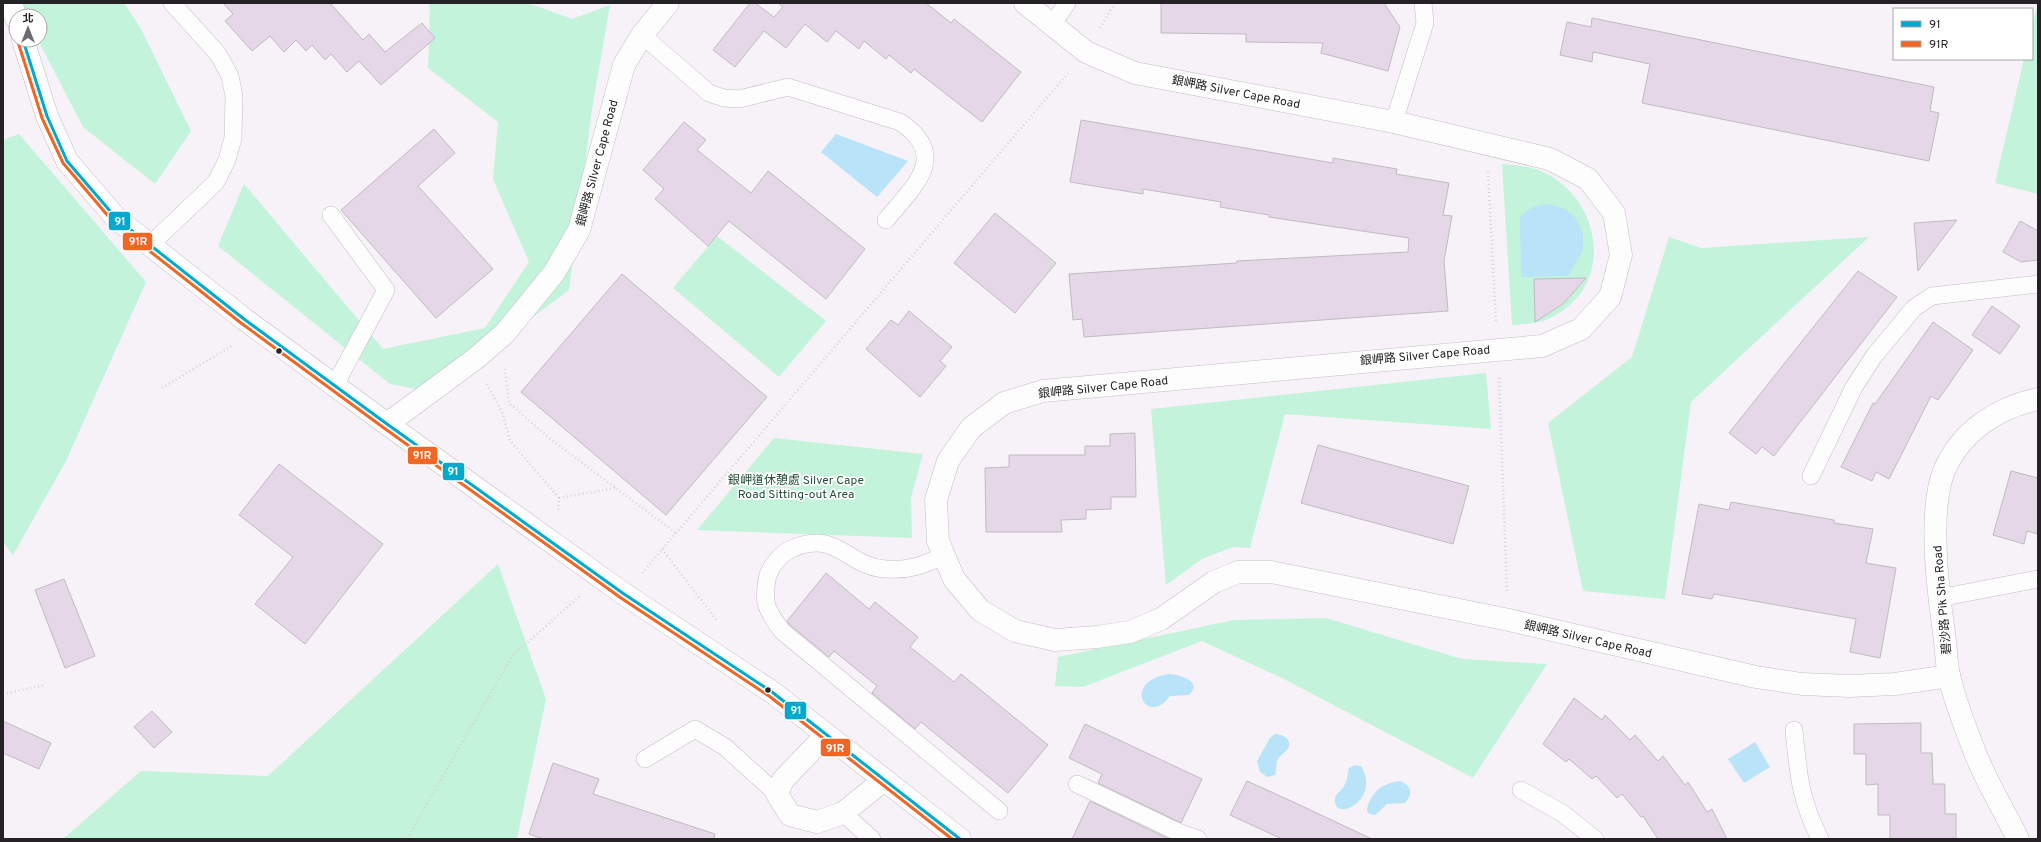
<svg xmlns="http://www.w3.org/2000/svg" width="2041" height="842" font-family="Overpass,'Noto Sans TC',sans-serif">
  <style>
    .green { fill: #c3f3da }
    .water { fill: #b8e3f8 }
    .building { fill: #e5d7e8; stroke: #bfbbc0 }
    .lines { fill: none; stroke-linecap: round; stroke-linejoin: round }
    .service-casing { stroke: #c2bec3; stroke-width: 18 }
    .minor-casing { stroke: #c2bec3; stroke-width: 23 }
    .secondary-casing { stroke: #c2bec3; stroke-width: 23 }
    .path { stroke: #d5d3d5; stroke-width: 2.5; stroke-dasharray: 1 3; stroke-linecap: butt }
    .service { stroke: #fefdfe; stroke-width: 17 }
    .minor { stroke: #fefdfe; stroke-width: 22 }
    .secondary { stroke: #fefdfe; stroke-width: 22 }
    .bus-1-casing { stroke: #fff; stroke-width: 6 }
    .bus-2-casing { stroke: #fff; stroke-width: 6 }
    .bus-1 { stroke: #00a9ce; stroke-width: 3 }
    .bus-2 { stroke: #f26522; stroke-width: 3 }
    .bus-dot { fill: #252226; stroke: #fff; stroke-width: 1.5 }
    .labels { text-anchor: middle; stroke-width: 3.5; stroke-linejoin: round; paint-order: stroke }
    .street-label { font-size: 12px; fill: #252226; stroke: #fff }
    .park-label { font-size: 12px; fill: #244f39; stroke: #fff }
    .line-badge { stroke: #fff; stroke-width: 1.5 }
    .badge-label { font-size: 11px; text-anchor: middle; font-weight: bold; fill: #fff }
  </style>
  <rect width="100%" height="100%" fill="#f7f2f8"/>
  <g class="green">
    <path d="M19,3h105l16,24 51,104 -36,53 -72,-57 -45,-87h2v-24h-14z"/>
    <path d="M428,3h100l44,16 38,-14 -18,104 -23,181 -137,102 -42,-8 -172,-138 26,-62 139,165 102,-21 44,-66 -36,-83 5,-57 -70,-54 2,-62z"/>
    <path d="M2038,3v191l-43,-11 29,-124h8v-33z"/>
    <path d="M19,134l127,148 -80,179 -53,94 -10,-13v-402z"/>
    <path d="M1502,164c13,1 27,2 39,7 63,28 75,118 7,148 -11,5 -23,5 -36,6z"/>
    <path d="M717,236l109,85 -47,56 -106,-89z"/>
    <path d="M1669,237l32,11 168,-11 -178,165 -26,197 -82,-8 -35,-168 84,-66z"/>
    <path d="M1486,373l5,56 -206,-15 -35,134 -17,-1 -31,12 -36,26 -15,-176z"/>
    <path d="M774,438l149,16 -12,43 1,41 -215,-8z"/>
    <path d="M498,564l48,135 -29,140h-454l78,-68 127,5z"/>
    <path d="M1326,618l136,41 85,5 -74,114 -191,-100 -80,-37 -119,46 -28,-1 3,-29 176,-37z"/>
  </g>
  <g class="water">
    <path d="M836,134l72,27 -31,36 -56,-45z"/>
    <path d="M1549,204l16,5 12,10 6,15v16l-15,26 -47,1 -1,-61 13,-9z"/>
    <path d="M1170,674c12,1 33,8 19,21l-19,1c-3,3 -6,7 -9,9 -21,11 -33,-26 9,-31z"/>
    <path d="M1275,734c8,0 19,6 12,16 -3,3 -7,5 -9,9 -3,5 -1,11 -3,16l-8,2 -7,-5 -3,-11 13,-23z"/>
    <path d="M1755,742l15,25 -26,16 -16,-24z"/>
    <path d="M1355,765l6,1c21,35 -29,58 -26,32 1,-5 7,-7 9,-12 4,-5 3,-12 5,-18z"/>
    <path d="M1400,781c12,5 13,13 5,22l-18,1 -12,11 -6,-1 -2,-4c3,-18 16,-27 33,-29z"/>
  </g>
  <g class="building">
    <path d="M223,3h107l33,37 6,-6 16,18 37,-29 13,15 -54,47 -22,-24 -12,11 -16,-18 -6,6 -13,-15 -6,6 -10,-11 -12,12 -14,-16 -18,15 -27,-30 8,-7z"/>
    <path d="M750,3h5l19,14 9,-10 -5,-4h148l25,20 3,-4 67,53 -39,50 -68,-53 -3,4 -22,-18 -3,4 -22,-18 -5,8 -23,-18 -9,11 -22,-18 -19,24 -22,-17 -29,36 -22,-17z"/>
    <path d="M1161,3h223l16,24 -12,44 -67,-18 2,-10 -77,-1v-8l-85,-1z"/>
    <path d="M1592,18l342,69 -4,24 9,2 -10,48 -287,-58 8,-39 -57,-12 -1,10 -32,-7 7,-33 24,5z"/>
    <path d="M1081,120l252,43v-5l64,11 -1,5 53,9 -6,32 9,1 -8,45 4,50 -364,26 -2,-18 -9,1 -4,-46 168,-11v-2l171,-9 1,-14 -140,-21v-2l-49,-8 1,-5 -78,-13v5l-73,-12z"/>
    <path d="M684,122l22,18 -9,10 54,43 17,-22 97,78 -39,50 -97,-78 -21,25 -53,-47 9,-10 -21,-19z"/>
    <path d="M434,129l21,24 -37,33 75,83 -57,49 -95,-108z"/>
    <path d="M995,213l61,50 -41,50 -61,-50z"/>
    <path d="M1957,220l-39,51 -4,-48z"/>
    <path d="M2020,221l18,10v29l-17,2 -18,-10z"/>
    <path d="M1858,271l39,26 -123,159 -12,-9 -6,7 -27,-21z"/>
    <path d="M622,274l145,123 -101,118 -145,-123z"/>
    <path d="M1586,278l-23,26 -28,18 -1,-43z"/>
    <path d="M1992,306l28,20 -20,28 -28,-19z"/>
    <path d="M909,311l43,36 -12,14 6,5 -26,31 -54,-48 25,-29 7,5z"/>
    <path d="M1933,322l40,28 -35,50 -7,-4 -42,83 -13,-7 -4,9 -31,-14 32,-64 2,1z"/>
    <path d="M1135,433l1,64h-25v12l-25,1v9l-25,1 1,12h-76l-1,-64 24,-1v-12h76v-9h25v-12z"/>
    <path d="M1318,445l151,41 -16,58 -152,-41z"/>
    <path d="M279,464l104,80 -78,100 -50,-40 38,-47 -54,-42z"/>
    <path d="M2011,471l27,7v56l-11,-3 -3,13 -31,-9z"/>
    <path d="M1731,502l103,18v3l39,6 -7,34 30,5 -16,90 -30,-6 6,-33 -142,-25 -2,5 -30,-5 17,-90 30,6z"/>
    <path d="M826,573l43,36 6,-7 43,35 -8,10 44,35 7,-8 87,71 -40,48 -87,-71 -6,7 -43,-36 5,-7 -43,-35 -5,6 -40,-33 -2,-3z"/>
    <path d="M64,579l31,77 -30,12 -30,-78z"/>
    <path d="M1574,698l28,22 3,-5 25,25 5,-5 23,26 5,-5 22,29 3,-3 19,30 5,-3 15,30h-69l-15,-23 -2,1 -19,-23 -5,4 -21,-22 -4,3 -23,-20 -3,3 -23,-18z"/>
    <path d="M152,711l20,21 -18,16 -20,-21z"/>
    <path d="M3,721l48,22 -12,26 -36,-16z"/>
    <path d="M1921,723v30h11l1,31h12v30h11v25h-66v-24h-12v-31l-12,1v-31h-12v-30z"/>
    <path d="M1085,724l117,55 -21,44 -83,-40 4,-9 -33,-16z"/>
    <path d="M553,763l46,16 -6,15 122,40 -1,5h-171l-14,-5z"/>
    <path d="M1247,781l42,19 83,39h-90l-52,-24z"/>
    <path d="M1090,801l79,38h-97z"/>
  </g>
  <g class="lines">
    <defs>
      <g id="service">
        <path d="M1052,25l15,-22"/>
        <path d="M642,35l67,58 15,5 15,1 49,-12 112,35c51,34 13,65 -14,98"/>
        <path d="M1394,122l31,-99 -2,-20"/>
        <path d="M331,215l55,75 -51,95"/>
        <path d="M149,246l67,-64 11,-22 6,-22 1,-42 -4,-20 -12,-22 -46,-51"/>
        <path d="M1811,476l43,-89 20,-31 40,-48 18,-12 106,-12"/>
        <path d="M944,555c-19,10 -36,16 -58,14 -40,-2 -49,-42 -97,-19 -9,5 -18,16 -21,25 -6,27 -2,35 14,56l217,180"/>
        <path d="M1939,598l99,-19"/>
        <path d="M1794,730c4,43 6,69 26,109"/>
        <path d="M645,759l50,-30 30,18 52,47"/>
        <path d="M1077,784l101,48 20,7"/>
        <path d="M1521,790l41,23 33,26"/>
        <path d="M843,813l29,26"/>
      </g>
      <g id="minor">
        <path d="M1025,3l61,49 49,21 259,49 156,37 38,20 26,34 7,42 -11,42 -29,32 -39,17 -499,45 -39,12 -33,25 -23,33 -12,39 2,41 16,38 26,31 35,21 40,9 42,-3 33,-5 31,-13 53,-37 24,-10h33l238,48 247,57 46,7 47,2 46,-2 54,-8"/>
        <path d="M387,424l88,-65 30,-26 49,-60 25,-43 45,-165 18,-30 26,-32"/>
        <path d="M826,735l-43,45 -6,14 13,21 27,7 26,-9 41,-33"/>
        <path d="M2018,839c-14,-29 -33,-59 -44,-89 -9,-23 -20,-51 -25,-75 -3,-14 -3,-28 -5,-42 -6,-43 -16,-122 0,-162 17,-40 53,-63 94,-72"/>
      </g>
      <g id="secondary">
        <path d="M11,3l5,15"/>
        <path d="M23,40l24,76 20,45 50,58 127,100 143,105 237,170 148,98 188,147"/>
      </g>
    </defs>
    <use href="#service" class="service-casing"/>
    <use href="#minor" class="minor-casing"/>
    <use href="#secondary" class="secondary-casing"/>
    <g class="path">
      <path d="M1100,28l15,-25"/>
      <path d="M1488,172l8,151"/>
      <path d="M505,369l4,34 40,35 127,95"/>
      <path d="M1499,378l8,215"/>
      <path d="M487,384l16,30 7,27 49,57 -1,14"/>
      <path d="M162,388l71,-43"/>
      <path d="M559,498l56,-10"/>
      <path d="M662,549l56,73"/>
      <path d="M642,573l426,-500"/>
      <path d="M3,694l42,-9"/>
      <path d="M407,839l105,-183 68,-60"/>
    </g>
    <use href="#service" class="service"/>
    <use href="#minor" class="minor"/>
    <use href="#secondary" class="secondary"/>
    <defs>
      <path id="bus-1" d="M23,40l24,76 20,45 50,58 127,100 143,105 237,170 148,98 188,147"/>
      <path id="bus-2" d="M18,42l24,76 21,45 51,60 127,100 143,105 237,170 148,98 183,143"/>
    </defs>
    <use href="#bus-1" class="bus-1-casing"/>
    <use href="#bus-2" class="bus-2-casing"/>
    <use href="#bus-1" class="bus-1"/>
    <use href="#bus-2" class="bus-2"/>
  </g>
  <g class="bus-dot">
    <circle cx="279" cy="351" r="3.5"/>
    <circle cx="768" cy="690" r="3.5"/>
  </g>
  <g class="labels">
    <g class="street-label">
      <text transform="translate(1236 92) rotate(11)" y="4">銀岬路 Silver Cape Road</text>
      <text transform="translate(597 163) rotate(-75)" y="4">銀岬路 Silver Cape Road</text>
      <text transform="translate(1425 355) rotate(-5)" y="4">銀岬路 Silver Cape Road</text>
      <text transform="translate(1103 387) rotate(-6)" y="4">銀岬路 Silver Cape Road</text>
      <text transform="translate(1942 600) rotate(-95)" y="4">碧沙路 Pik Sha Road</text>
      <text transform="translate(1588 639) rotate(13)" y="4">銀岬路 Silver Cape Road</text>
    </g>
    <g class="park-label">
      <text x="796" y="484">銀岬道休憩處 Silver Cape<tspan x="796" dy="14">Road Sitting-out Area</tspan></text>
    </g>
  </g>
  <g class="line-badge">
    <rect x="108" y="211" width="23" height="20" rx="4" fill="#00a9ce"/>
    <rect x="122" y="232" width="31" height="19" rx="4" fill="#f26522"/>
    <rect x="407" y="446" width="31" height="19" rx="4" fill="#f26522"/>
    <rect x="442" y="462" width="23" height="19" rx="4" fill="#00a9ce"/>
    <rect x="784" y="701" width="23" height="19" rx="4" fill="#00a9ce"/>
    <rect x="820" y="738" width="31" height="19" rx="4" fill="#f26522"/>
  </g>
  <g class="badge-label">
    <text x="120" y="225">91</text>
    <text x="138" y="245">91R</text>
    <text x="422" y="459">91R</text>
    <text x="453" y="475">91</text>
    <text x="796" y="714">91</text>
    <text x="835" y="752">91R</text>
  </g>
  <rect width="2041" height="842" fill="none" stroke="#252226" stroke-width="8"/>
  <rect x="1893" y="8" width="140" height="52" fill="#ffffff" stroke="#a8a7a8"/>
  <rect x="1901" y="21" width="20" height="6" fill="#00a9ce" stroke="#a8a7a8"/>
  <text x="1929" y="28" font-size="12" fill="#252226">91</text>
  <rect x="1901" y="41" width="20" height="6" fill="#f26522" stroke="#a8a7a8"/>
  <text x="1929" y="48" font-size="12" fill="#252226">91R</text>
  <g transform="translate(28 28)"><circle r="19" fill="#ffffff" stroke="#a8a7a8"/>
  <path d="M0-3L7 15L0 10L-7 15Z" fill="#6e6b70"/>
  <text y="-6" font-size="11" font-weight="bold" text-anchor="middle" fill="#252226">北</text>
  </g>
</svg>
